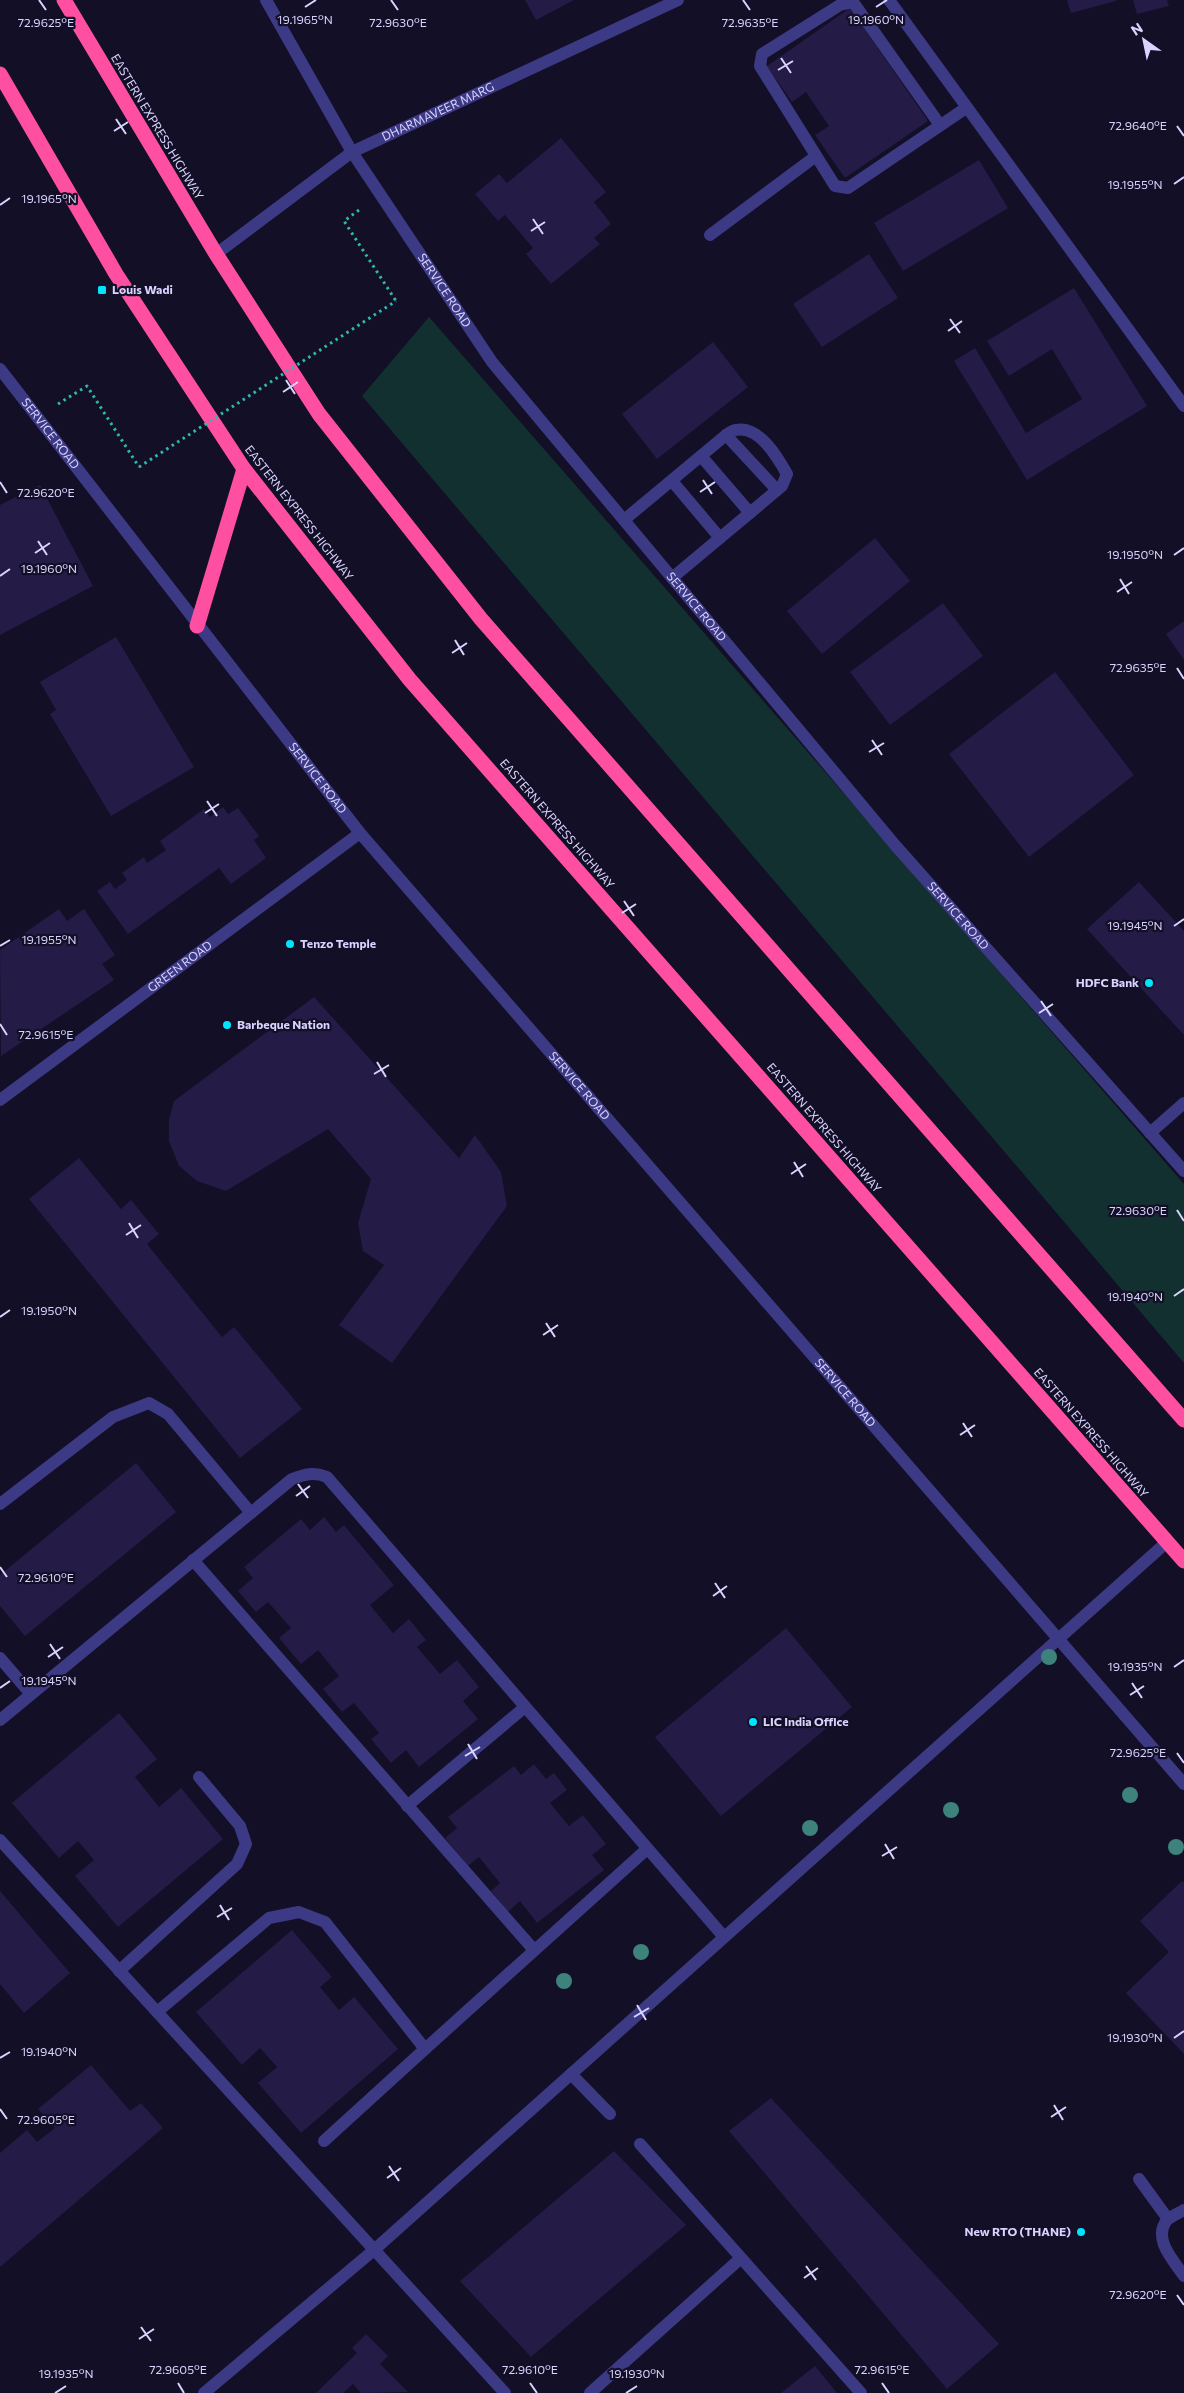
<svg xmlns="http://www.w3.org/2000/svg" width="1184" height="2393" font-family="Commissioner,sans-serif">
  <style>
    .green { fill: #12302f }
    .building { fill: #241b47 }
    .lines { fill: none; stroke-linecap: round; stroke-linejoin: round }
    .path { stroke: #2fb8b0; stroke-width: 3; stroke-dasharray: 2.5 4; stroke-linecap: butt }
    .minor { stroke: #3d3a85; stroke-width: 12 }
    .highway { stroke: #ff4fa3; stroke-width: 15 }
    .path-bridge { stroke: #2fb8b0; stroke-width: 3; stroke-dasharray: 2.5 4; stroke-linecap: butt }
    .tree { fill: #3d827b }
    .ticks { fill: none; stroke: #d9d4ff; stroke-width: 2 }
    .poi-dot { fill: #00e5ff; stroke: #130f26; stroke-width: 2 }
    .labels { text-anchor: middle; stroke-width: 4.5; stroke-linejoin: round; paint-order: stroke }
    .street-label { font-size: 12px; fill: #d9d4ff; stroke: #130f26 }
    .poi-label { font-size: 12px; font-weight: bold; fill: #d9d4ff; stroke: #130f26; text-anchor: start }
    .ticks-label { font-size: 12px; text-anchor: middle; fill: #d9d4ff; stroke: #130f26; stroke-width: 4.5; stroke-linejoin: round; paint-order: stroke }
  </style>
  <rect width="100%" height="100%" fill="#130f26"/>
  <path class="green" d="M429,317l755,867v179l-822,-967z"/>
  <g class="building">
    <path d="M525,0h49l-38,20z"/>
    <path d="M1067,0h49v1l-45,12z"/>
    <path d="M1133,0h34l2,6 -32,8z"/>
    <path d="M850,8l78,113 -83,57 -30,-43 14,-9 -23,-34 -14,10 -25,-36z"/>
    <path d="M561,138l45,54 -12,10 17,22 -17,14 6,6 -49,40 -25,-30 7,-6 -28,-33 -7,6 -23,-27 24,-20 8,9z"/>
    <path d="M979,160l29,48 -105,63 -29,-48z"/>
    <path d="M869,254l29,44 -76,49 -29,-43z"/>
    <path d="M1074,288l73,118 -120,74 -73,-119 21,-13 51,85 56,-34 -30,-50 -43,27 -22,-35z"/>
    <path d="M713,342l35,45 -91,72 -35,-45z"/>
    <path d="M40,485l53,101 -93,49v-130z"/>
    <path d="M875,538l35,43 -88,73 -35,-43z"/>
    <path d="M943,603l40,53 -93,69 -40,-53z"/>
    <path d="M1184,621v39l-18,-26z"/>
    <path d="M116,637l78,130 -83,49 -61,-102 6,-4 -16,-28z"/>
    <path d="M1055,672l79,103 -105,82 -80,-103z"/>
    <path d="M223,807l5,7 10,-6 21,28 -5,4 12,18 -35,26 -12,-16 -91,66 -31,-43 13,-9 5,7 12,-9 -5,-7 22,-16 3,6 19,-13 -6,-9 44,-32 6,8z"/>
    <path d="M1139,882l45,49v104l-97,-106z"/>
    <path d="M59,909l8,12 17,-12 31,46 -13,9 12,16 -113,76 -1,-106z"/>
    <path d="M314,997l145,161 16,-23 26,37 6,34 -115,157 -53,-38 45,-60 -21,-14 -5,-28 13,-44 -43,-50 -102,62 -29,-10 -18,-15 -10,-25v-21l5,-19z"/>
    <path d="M79,1158l42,51 10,-9 28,34 -12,10 75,93 12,-10 68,82 -62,49 -211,-259z"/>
    <path d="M136,1463l40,49 -151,124 -25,-30v-31z"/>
    <path d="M324,1517l12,15 8,-7 50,60 -24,20 23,28 16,-14 17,21 -9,7 23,27 17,-14 22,27 -16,14 15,18 -59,48 -13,-17 -15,13 -20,-24 8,-6 -25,-30 -12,9 -19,-23 16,-13 -21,-26 -17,14 -22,-26 12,-10 -23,-26 -12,10 -18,-21 15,-13 -9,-11 57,-48 9,11z"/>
    <path d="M786,1628l66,79 -131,109 -66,-79z"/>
    <path d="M119,1713l38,46 -22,18 24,30 22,-19 42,51 -105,88 -43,-51 19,-16 -16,-19 -19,17 -47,-55z"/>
    <path d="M534,1764l12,15 8,-6 13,17 -17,13 19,23 14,-11 23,29 -14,11 12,15 -67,53 -17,-22 -12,11 -17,-21 9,-8 -21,-26 -11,9 -23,-28 12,-10 -9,-11 66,-51 7,9z"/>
    <path d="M1182,1881l2,2v171l-58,-61 43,-41 -29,-31z"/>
    <path d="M0,1891l70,82 -46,40 -24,-29z"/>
    <path d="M292,1930l40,47 -12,10 19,23 15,-13 44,52 -97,84 -43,-50 19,-16 -17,-19 -18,17 -46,-53z"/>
    <path d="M91,2065l39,46 11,-8 22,25 -163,139v-114l27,-23 10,12 18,-14 -17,-19z"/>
    <path d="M771,2098l228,246 -52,45 -218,-258z"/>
    <path d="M614,2151l72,74 -155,132 -71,-76z"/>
    <path d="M366,2334l22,22 -8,8 28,28 -47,1 -8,-9 -10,9h-27l41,-40 -5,-5z"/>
    <path d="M815,2366l22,27h-56z"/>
  </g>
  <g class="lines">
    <g class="path">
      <path d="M359,210l-15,11 52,80"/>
      <path d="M58,404l29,-18 52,81"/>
    </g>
    <g class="minor">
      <path id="s1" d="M266,0l86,152 140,210 403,483 289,326"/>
      <path d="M889,0l295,406"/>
      <path d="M940,125l-87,-123 -13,3 -78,49 -2,12 75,120 13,2 118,-80"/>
      <path d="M710,235l106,-79"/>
      <path id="s2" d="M216,254l136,-102 326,-152"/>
      <path id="s3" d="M0,369l360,464 824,951"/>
      <path d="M726,435l51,55"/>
      <path d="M701,456l49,57"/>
      <path d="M672,481l48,57"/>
      <path d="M624,520l102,-85c3,-2 7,-5 10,-5 23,-5 42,28 51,44l-5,12 -110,92"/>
      <path id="s4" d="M0,1100l360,-267"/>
      <path d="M1150,1133l34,-30"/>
      <path d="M0,1504l113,-87 36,-14 19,11 83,99"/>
      <path d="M193,1560l341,390"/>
      <path d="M0,1658l31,36"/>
      <path d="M0,1720l292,-241c13,-5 22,-7 35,-2l397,460"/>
      <path d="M407,1806l118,-99"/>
      <path d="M0,1840l505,553"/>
      <path d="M119,1971l118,-107 9,-20 -6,-18 -41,-49"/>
      <path d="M157,2012l112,-94 30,-6 26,10 100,127 -101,92"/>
      <path d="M425,2049l222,-200"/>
      <path d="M571,2074l39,40"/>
      <path d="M640,2144l221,249"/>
      <path d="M1139,2179l29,40"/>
      <path d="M1184,2210c-5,3 -13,6 -17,10 -15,19 7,41 17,56"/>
      <path d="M204,2393l170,-143 793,-708"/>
      <path d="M590,2393l151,-135"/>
    </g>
    <g class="highway">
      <path d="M64,0l152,254 103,160 162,205 703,801"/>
      <path d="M0,74l116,200 128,195 166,211 774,881"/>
      <path d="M197,626l47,-157"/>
    </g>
    <path class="path-bridge" d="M139,467l257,-166"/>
  </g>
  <g class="tree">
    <circle cx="1049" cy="1657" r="8"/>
    <circle cx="1130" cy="1795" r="8"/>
    <circle cx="951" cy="1810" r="8"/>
    <circle cx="810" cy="1828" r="8"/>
    <circle cx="1176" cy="1847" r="8"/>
    <circle cx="641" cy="1952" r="8"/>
    <circle cx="564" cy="1981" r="8"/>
  </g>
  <path class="ticks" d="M39,0l7,10M391,0l7,10M743,0l7,10M305,7l11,-7M876,7l11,-7M781,58l10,15M778,70l15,-9M116,119l10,15M1177,126l7,10M114,131l14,-9M1174,184l10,-7M0,205l10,-7M533,219l10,15M531,231l14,-9M950,319l10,14M948,331l14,-10M286,380l9,14M283,392l15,-10M703,480l9,14M0,482l7,11M700,492l15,-10M38,541l9,14M35,553l15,-10M1174,555l10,-7M0,576l10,-7M1120,579l9,15M1117,592l15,-10M455,640l9,15M452,653l15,-10M1177,668l7,11M872,740l10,15M869,752l15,-9M207,801l10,15M205,813l14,-9M624,901l10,15M622,913l14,-9M1174,926l10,-7M0,946l10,-6M1041,1001l10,15M1039,1013l14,-9M0,1024l7,11M377,1062l9,15M374,1074l15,-9M794,1162l9,15M791,1174l15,-10M1177,1210l7,11M129,1223l9,15M126,1235l15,-10M1174,1296l10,-7M0,1317l10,-7M546,1323l9,14M543,1335l15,-10M963,1423l9,14M960,1435l15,-10M298,1484l10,14M296,1496l14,-10M0,1567l7,10M715,1583l10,15M713,1596l14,-10M50,1644l10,15M48,1657l15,-10M1174,1667l10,-7M1132,1683l10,15M0,1688l10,-7M1130,1695l14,-9M468,1744l9,15M1177,1753l7,10M465,1756l15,-9M885,1844l9,15M882,1856l15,-9M220,1905l9,15M217,1917l15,-9M637,2005l9,15M634,2017l15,-9M1174,2038l10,-7M0,2058l10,-6M1054,2105l9,15M0,2109l7,10M1051,2117l15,-10M389,2166l10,15M387,2178l14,-10M806,2266l10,14M804,2278l14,-10M1177,2295l7,10M141,2327l10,14M139,2339l15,-10M178,2383l6,10M530,2383l7,10M882,2383l7,10M55,2393l11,-7M626,2393l11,-7"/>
  <g class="poi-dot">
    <rect x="97" y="285" width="10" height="10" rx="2.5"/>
    <circle cx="290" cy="944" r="5"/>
    <circle cx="1149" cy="983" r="5"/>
    <circle cx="227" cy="1025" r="5"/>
    <circle cx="753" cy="1722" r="5"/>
    <circle cx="1081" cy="2232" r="5"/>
  </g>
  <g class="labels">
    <g class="street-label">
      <text dy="4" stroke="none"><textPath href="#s2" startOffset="265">DHARMAVEER MARG</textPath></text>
      <text transform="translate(157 127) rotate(59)" y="4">EASTERN EXPRESS HIGHWAY</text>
      <text dy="4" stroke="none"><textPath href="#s1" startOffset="341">SERVICE ROAD</textPath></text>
      <text dy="4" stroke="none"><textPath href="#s3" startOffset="82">SERVICE ROAD</textPath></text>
      <text transform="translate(299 513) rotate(52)" y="4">EASTERN EXPRESS HIGHWAY</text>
      <text dy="4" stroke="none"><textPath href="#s1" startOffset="746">SERVICE ROAD</textPath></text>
      <text dy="4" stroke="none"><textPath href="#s3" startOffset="518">SERVICE ROAD</textPath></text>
      <text transform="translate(557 824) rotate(49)" y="4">EASTERN EXPRESS HIGHWAY</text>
      <text dy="4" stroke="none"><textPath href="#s1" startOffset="1151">SERVICE ROAD</textPath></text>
      <text dy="4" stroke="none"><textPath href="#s4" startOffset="224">GREEN ROAD</textPath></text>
      <text dy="4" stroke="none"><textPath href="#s3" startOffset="922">SERVICE ROAD</textPath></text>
      <text transform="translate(824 1128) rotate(49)" y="4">EASTERN EXPRESS HIGHWAY</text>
      <text dy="4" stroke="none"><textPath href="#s3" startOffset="1328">SERVICE ROAD</textPath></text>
      <text transform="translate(1091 1433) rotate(49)" y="4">EASTERN EXPRESS HIGHWAY</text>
    </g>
    <g class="poi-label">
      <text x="112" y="294">Louis Wadi</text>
      <text x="300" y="948">Tenzo Temple</text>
      <text x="1139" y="987" text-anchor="end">HDFC Bank</text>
      <text x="237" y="1029">Barbeque Nation</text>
      <text x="763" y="1726">LIC India Office</text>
      <text x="1071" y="2236" text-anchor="end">New RTO (THANE)</text>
    </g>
  </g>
  <g class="ticks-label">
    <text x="305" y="24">19.1965°N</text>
    <text x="876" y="24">19.1960°N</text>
    <text x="46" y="27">72.9625°E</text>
    <text x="398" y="27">72.9630°E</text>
    <text x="750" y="27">72.9635°E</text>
    <text x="1138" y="130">72.9640°E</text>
    <text x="1135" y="189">19.1955°N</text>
    <text x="49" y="203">19.1965°N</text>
    <text x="46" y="497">72.9620°E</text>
    <text x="1135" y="559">19.1950°N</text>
    <text x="49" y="573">19.1960°N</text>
    <text x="1138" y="672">72.9635°E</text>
    <text x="1135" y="930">19.1945°N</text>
    <text x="49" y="944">19.1955°N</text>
    <text x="46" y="1039">72.9615°E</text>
    <text x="1138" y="1215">72.9630°E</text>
    <text x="1135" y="1301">19.1940°N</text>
    <text x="49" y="1315">19.1950°N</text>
    <text x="46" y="1582">72.9610°E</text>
    <text x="1135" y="1671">19.1935°N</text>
    <text x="49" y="1685">19.1945°N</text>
    <text x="1138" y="1757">72.9625°E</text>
    <text x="1135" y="2042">19.1930°N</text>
    <text x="49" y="2056">19.1940°N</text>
    <text x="46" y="2124">72.9605°E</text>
    <text x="1138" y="2299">72.9620°E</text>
    <text x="178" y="2374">72.9605°E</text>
    <text x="530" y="2374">72.9610°E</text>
    <text x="882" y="2374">72.9615°E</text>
    <text x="66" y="2378">19.1935°N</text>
    <text x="637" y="2378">19.1930°N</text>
  </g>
  <g transform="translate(1144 40) rotate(327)" stroke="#130f26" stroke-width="4" paint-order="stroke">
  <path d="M0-4L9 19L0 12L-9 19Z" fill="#d9d4ff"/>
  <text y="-8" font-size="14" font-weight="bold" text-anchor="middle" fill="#d9d4ff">N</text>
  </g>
</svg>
